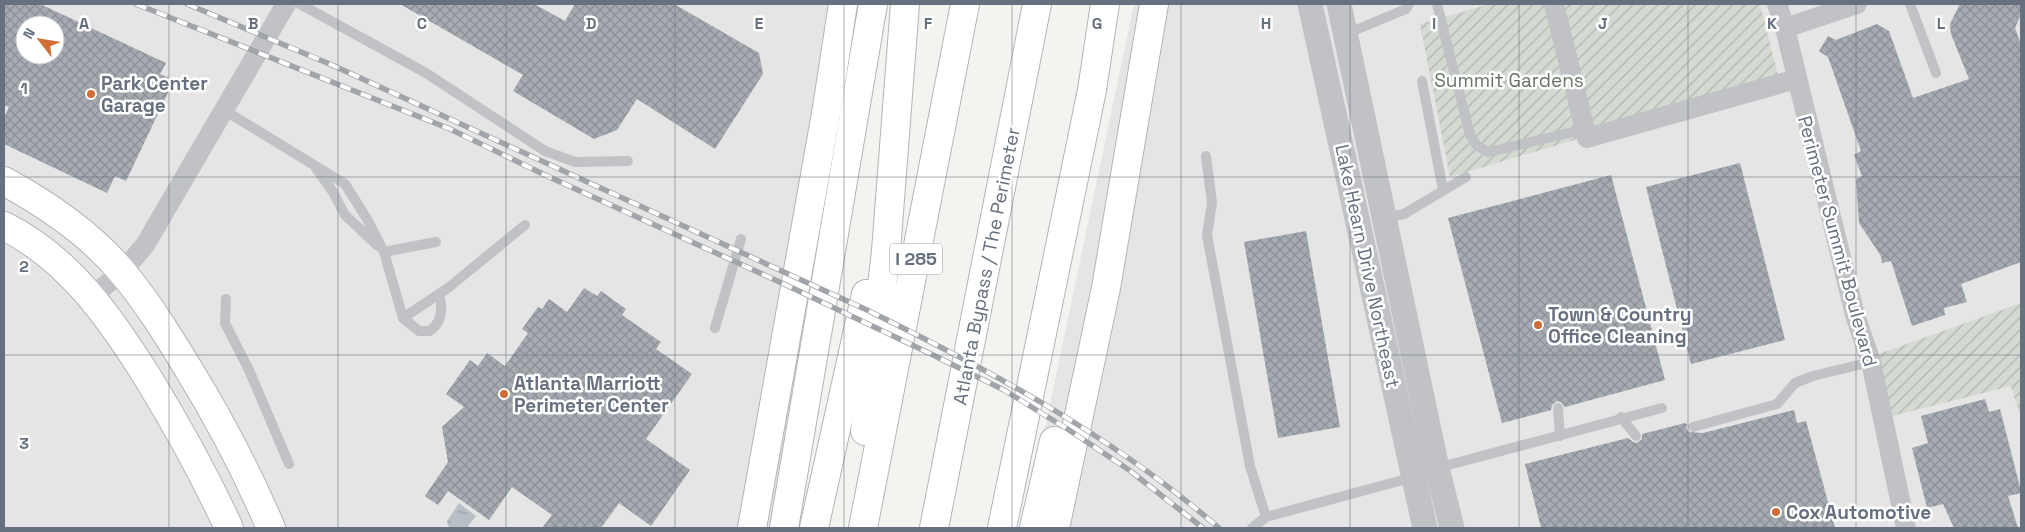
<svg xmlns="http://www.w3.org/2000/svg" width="2025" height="532" font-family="'Space Grotesk',sans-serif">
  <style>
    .built { fill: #e4e5e4; fill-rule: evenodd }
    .garden { fill: url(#garden-furrows) }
    .water { fill: url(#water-ripples) }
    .building { fill: url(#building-cross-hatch); fill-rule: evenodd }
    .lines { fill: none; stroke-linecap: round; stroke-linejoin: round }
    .secondary-casing { stroke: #b2b5ba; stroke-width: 30 }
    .motorway-casing { stroke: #b2b5b8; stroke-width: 30 }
    .service { stroke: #c0c2c5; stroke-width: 10 }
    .minor { stroke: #c0c2c5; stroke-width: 20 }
    .tertiary { stroke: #c0c2c5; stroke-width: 25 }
    .secondary { stroke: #fff; stroke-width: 28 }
    .motorway { stroke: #fff; stroke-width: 28 }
    .rail-casing { stroke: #a1a5aa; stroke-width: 5.5 }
    .rail { stroke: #fff; stroke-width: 4; stroke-dasharray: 11; stroke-linecap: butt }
    .grid { fill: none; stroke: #66707e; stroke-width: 1; stroke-opacity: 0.55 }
    .poi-dot { fill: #ce6d35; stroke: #fff; stroke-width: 2 }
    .labels { text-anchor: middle; stroke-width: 5; stroke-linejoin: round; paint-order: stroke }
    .shield { fill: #fff; stroke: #949ba5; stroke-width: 1 }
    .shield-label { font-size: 18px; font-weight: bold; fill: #66707e }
    .park-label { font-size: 19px; fill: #657664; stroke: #fff }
    .poi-label { font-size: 19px; font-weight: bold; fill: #66707e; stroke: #fff; text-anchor: start }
    .street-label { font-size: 19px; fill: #66707e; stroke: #fff }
    .grid-label { font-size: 16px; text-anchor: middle; font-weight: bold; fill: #66707e; stroke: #fff; stroke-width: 5; stroke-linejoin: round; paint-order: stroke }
  </style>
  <defs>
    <pattern id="garden-furrows" width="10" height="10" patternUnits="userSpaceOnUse" patternTransform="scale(1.25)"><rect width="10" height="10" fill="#d4dad2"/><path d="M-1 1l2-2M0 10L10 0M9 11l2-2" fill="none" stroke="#b0b5b0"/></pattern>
    <pattern id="water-ripples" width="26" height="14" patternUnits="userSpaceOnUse" patternTransform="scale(1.25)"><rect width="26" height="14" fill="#b8c0c5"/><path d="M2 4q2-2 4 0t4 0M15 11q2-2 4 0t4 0" fill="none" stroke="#99a0a5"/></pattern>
    <pattern id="building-cross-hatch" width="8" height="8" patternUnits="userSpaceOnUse" patternTransform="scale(1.25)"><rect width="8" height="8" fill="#a6abb2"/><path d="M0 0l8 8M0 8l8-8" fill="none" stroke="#8b9096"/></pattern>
  </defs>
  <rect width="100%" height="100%" fill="#f3f4f0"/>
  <g class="built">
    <path d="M4,4h863l-94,524h-769zM25,25h30v30h-30z"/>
    <path d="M1134,4h887v524h-997z"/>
  </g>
  <g class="garden">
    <path d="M1490,4h270l19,75 -329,98 -30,-153z"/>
    <path d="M2021,303v115l-10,-32 -131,33 -15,-60z"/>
  </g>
  <path class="water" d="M459,503l17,13 -8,10 1,2h-20l-2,-7z"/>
  <g class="building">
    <path d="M4,4h36l126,59 -6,11 14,6 -48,101 -11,-5 -8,17 -103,-49v-26l5,-11 -5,-2zM25,25h30v30h-30z"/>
    <path d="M400,4h134l31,17 10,-17h99l85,49 4,21 -48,75 -78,-50 -20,31 -23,9 -81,-48 10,-16z"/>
    <path d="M1960,4h61v10l-6,14 6,17v217l-60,22 6,18 -23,6 1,7 -33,11 -21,-65 -9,2 -1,-7 -22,-33 -3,-44 6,-3 -8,-21 7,-4 -33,-94 -9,-6 9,-15 8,4 41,-16 12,7 24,67 56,-19 -18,-45 -1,-10z"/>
    <path d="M1740,163l45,177 -94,24 -45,-177z"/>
    <path d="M1611,175l54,205 -100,27 -4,-5 -4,-1 -5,4 -1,5 -49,13 -54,-205z"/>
    <path d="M1306,231l34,196 -62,11 -34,-196z"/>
    <path d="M584,288l13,8 4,-5 25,18 -4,6 39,27 -5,7 36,25 -46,65 44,31 -39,56 -32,-23 -18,25h-59l10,-13 -40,-28 -23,33 -41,-29 -10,14 -13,-9 23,-34 -6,-35 22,-20 -18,-13 24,-34 8,6 9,-13 18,13 23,-33 -6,-4 16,-22 4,2 7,-10 18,13z"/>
    <path d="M1985,399l4,13 11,-3 21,82v2l-13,3 10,32h-64l-11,-24 -16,4 -15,-60 16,-5 -7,-27z"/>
    <path d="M1794,410l3,13 9,-2 29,107h-294l-16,-64 103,-26 5,4 4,1 5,-4v-5l43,-11 2,1 -1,4 3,4 14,1z"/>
  </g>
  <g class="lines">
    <defs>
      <g id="secondary">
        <path d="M4,181c44,24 87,53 119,92 25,30 46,64 66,97 32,52 58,102 82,158"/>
        <path d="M4,226c65,32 107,93 144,152 30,49 57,98 81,150"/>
      </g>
      <g id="motorway">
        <path d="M865,431l21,-180 19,-247"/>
        <path d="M752,528l75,-420 16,-104"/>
        <path d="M784,528l89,-524"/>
        <path d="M814,528l52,-234"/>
        <path d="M863,528l102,-524"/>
        <path d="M934,528l103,-524"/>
        <path d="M1002,528l90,-438 13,-86"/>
        <path d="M1034,528l20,-87"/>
        <path d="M1055,528l51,-240 48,-284"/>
      </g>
    </defs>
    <use href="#secondary" class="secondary-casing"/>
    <use href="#motorway" class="motorway-casing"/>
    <g class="service">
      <path d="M300,4l126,69 119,78 30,11 53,-1"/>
      <path d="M1437,4l33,131 7,11 12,6 96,-23"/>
      <path d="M1910,4l26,69"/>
      <path d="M1346,34l60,-25 3,-5"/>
      <path d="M1422,81l21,109"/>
      <path d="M224,110l121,74 22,35 17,33 19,66 16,13h11c12,-9 13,-23 9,-37"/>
      <path d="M1206,156l6,47 -5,32 43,231 16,51"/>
      <path d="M316,168l17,24 12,23 33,31"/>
      <path d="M1384,218l20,-4 62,-37"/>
      <path d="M384,252l52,-10"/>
      <path d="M226,299l-1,24 24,47 40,94"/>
      <path d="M403,318l45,-30 77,-63"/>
      <path d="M715,328l26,-89"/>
      <path d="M1558,408l2,28"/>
      <path d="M1621,417l15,19"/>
      <path d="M1693,427l84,-23 18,-21 18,-7 58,-14"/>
      <path d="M1437,468l225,-60"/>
      <path d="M1252,528l14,-11 148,-40"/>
    </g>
    <g class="minor">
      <path d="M1554,4l33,134 209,-59"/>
      <path d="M1777,4l8,24 70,287 16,47 35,166"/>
      <path d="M1785,28l72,-24"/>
      <path d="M92,296l30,-24 23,-27 141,-241"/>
    </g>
    <g class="tertiary">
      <path d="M1310,4l115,524"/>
      <path d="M1339,4l98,464 15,60"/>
    </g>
    <use href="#secondary" class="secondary"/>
    <use href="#motorway" class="motorway"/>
    <defs>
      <g id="rail">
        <path d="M136,4l314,125 95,46 239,109 147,70 73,36 65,40 60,40 74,58"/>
        <path d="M187,4l145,61 535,245c124,61 247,127 352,218"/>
      </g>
    </defs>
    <use href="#rail" class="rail-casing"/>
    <use href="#rail" class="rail"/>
  </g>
  <path class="grid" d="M169,4v524M338,4v524M506,4v524M675,4v524M844,4v524M1012,4v524M1181,4v524M1350,4v524M1519,4v524M1688,4v524M1856,4v524M4,177h2017M4,355h2017"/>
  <g class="poi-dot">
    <circle cx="91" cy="94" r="5"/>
    <circle cx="1538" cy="325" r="5"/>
    <circle cx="504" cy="394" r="5"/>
    <circle cx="1776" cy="512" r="5"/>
  </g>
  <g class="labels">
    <rect class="shield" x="890" y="243.5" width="52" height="31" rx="4"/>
    <g class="shield-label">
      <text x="916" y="265">I 285</text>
    </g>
    <g class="park-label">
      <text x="1509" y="87">Summit Gardens</text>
    </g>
    <g class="poi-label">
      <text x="101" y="90">Park Center<tspan x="101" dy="22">Garage</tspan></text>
      <text x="1548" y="321">Town &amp; Country<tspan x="1548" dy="22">Office Cleaning</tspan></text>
      <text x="514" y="390">Atlanta Marriott<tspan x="514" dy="22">Perimeter Center</tspan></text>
      <text x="1786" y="519">Cox Automotive</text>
    </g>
    <g class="street-label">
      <text transform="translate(1838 241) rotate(75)" y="7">Perimeter Summit Boulevard</text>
      <text transform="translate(986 266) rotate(-79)" y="7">Atlanta Bypass / The Perimeter</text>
      <text transform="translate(1368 266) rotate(78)" y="7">Lake Hearn Drive Northeast</text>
    </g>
  </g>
  <g class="grid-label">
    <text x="84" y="29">A</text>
    <text x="253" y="29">B</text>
    <text x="422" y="29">C</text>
    <text x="591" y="29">D</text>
    <text x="759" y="29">E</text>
    <text x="928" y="29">F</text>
    <text x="1097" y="29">G</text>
    <text x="1266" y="29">H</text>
    <text x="1434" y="29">I</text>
    <text x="1603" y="29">J</text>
    <text x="1772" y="29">K</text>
    <text x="1941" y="29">L</text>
    <text x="24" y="94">1</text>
    <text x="24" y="272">2</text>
    <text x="24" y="449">3</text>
  </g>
  <rect width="2025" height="532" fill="none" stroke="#66707e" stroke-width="10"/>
  <g transform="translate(40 40) rotate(301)"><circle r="24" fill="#ffffff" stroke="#c2c6cb"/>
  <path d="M0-4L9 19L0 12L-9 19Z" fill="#ce6d35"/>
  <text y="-8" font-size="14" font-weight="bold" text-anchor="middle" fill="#66707e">N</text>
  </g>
</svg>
